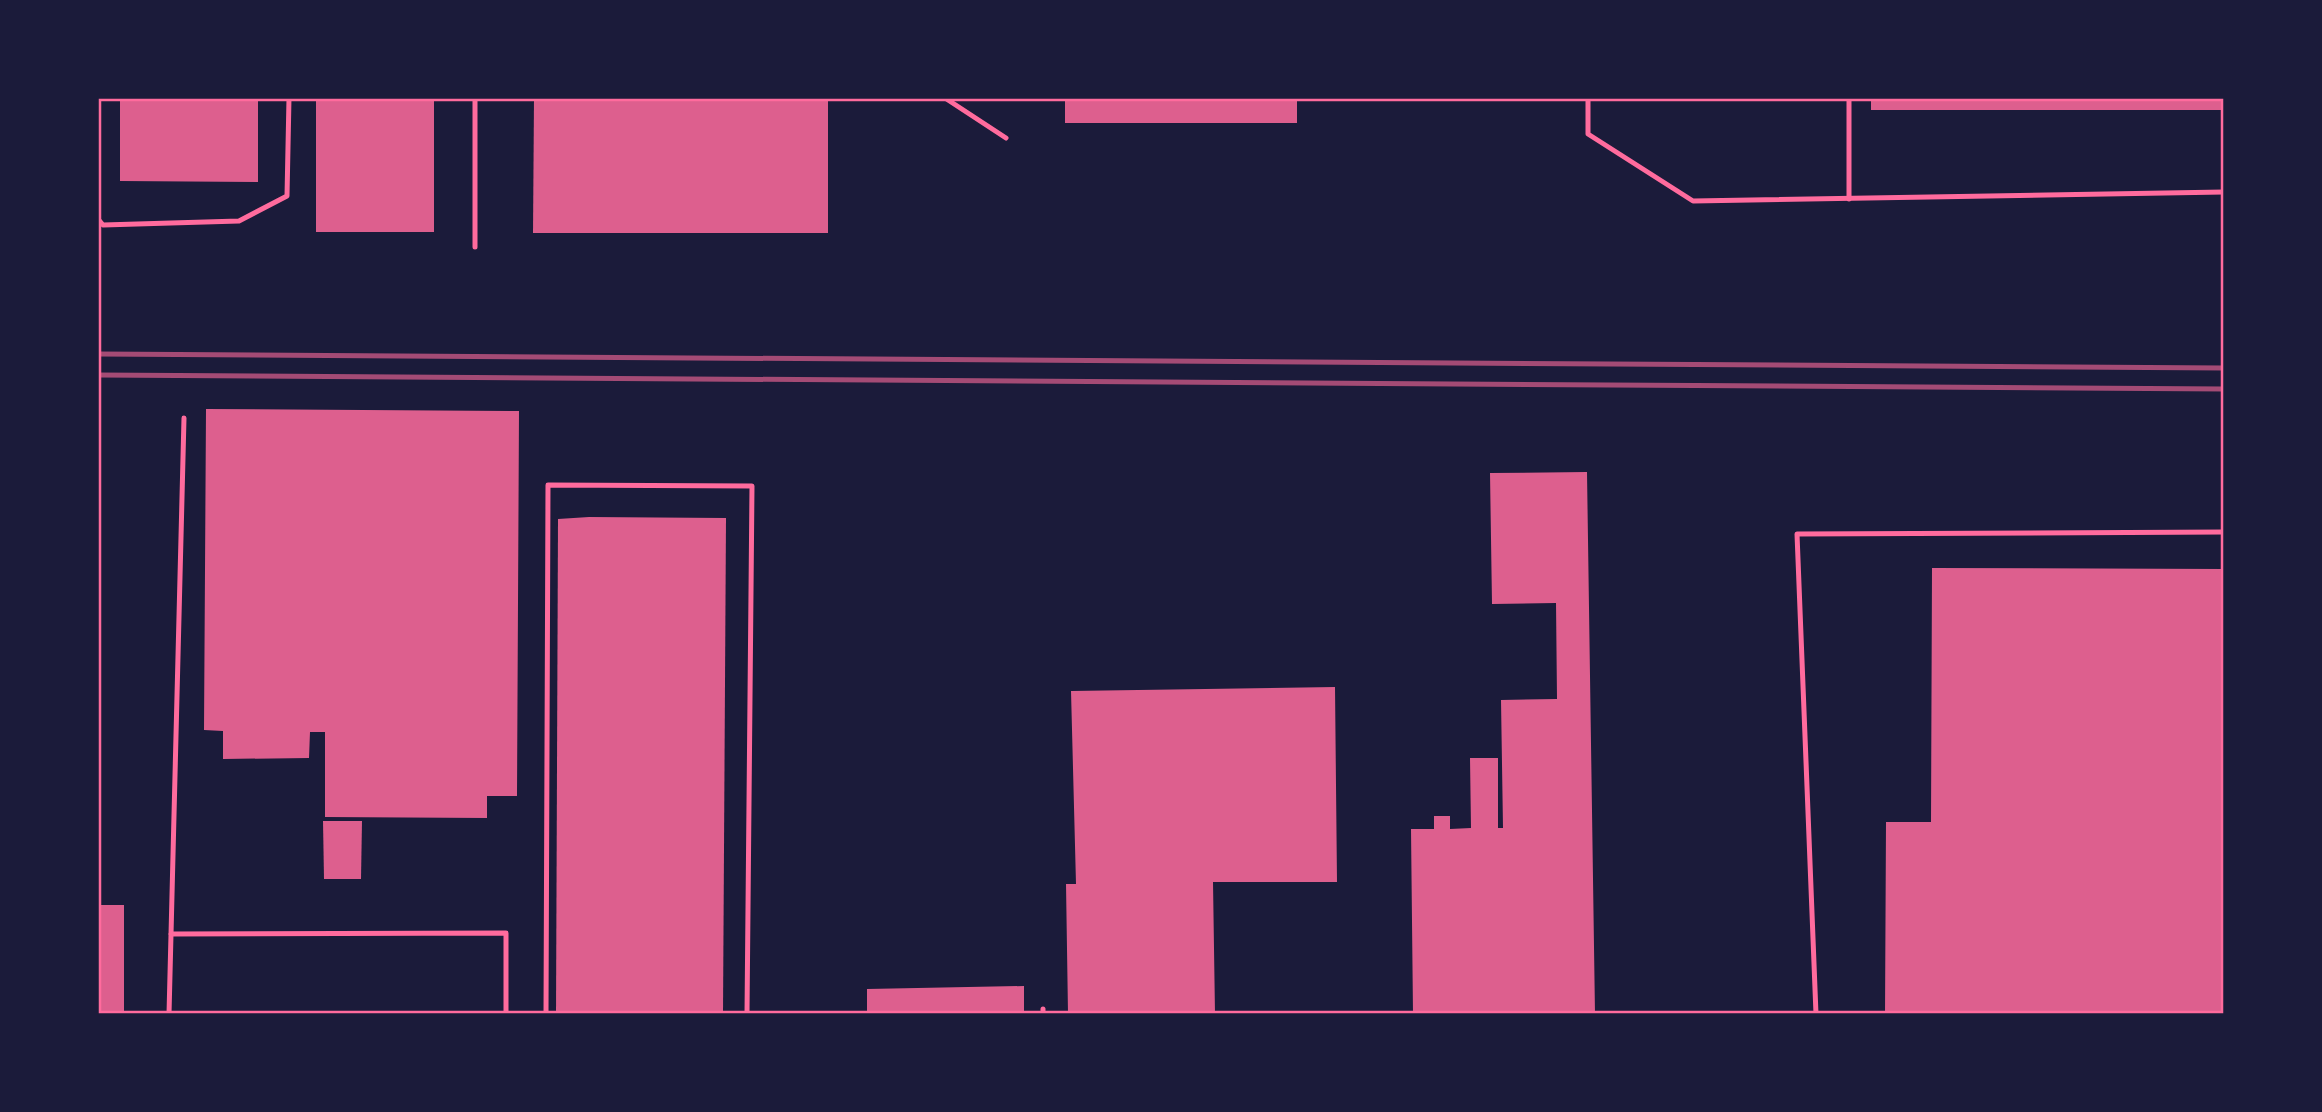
<svg xmlns="http://www.w3.org/2000/svg" width="2322" height="1112" font-family="'Libre Baskerville',serif">
  <style>
    .building { fill: #dd5f8e }
    .lines { fill: none; stroke-linecap: round; stroke-linejoin: round }
    .service { stroke: #ff6b9d; stroke-width: 5 }
    .rail { stroke: #a44b75; stroke-width: 5 }
    .neatline { fill: none; stroke: #ff6b9d; stroke-width: 2.5 }
  </style>
  <rect width="100%" height="100%" fill="#1b1b3a"/>
  <g class="building">
    <path d="M120,98h138v84l-138,-1z"/>
    <rect x="316" y="98" width="118" height="134"/>
    <path d="M534,98h294v135h-295z"/>
    <rect x="1065" y="98" width="232" height="25"/>
    <rect x="1871" y="98" width="353" height="12"/>
    <path d="M206,409l313,2 -2,385h-30v22l-162,-1v-85h-15l-1,26 -86,1v-28l-19,-1z"/>
    <path d="M1587,472l8,542h-182l-2,-185h23v-13h16v13l21,-1 -1,-70h28v70h5l-2,-128 56,-1 -1,-96 -64,1 -2,-131z"/>
    <path d="M589,517l137,1 -3,496h-167l2,-495z"/>
    <path d="M1932,568l292,1v445h-339l1,-192h45z"/>
    <path d="M1335,687l2,195h-124l2,132h-147l-2,-130h10l-5,-193z"/>
    <path d="M323,821h39l-1,58h-37z"/>
    <rect x="98" y="905" width="26" height="109"/>
    <path d="M1024,986v28h-157v-25z"/>
  </g>
  <g class="lines">
    <g class="service">
      <path d="M945,98l61,40"/>
      <path d="M1588,98v36l105,67 531,-9"/>
      <path d="M1849,98v101"/>
      <path d="M98,219l5,6 136,-4 48,-25 2,-98"/>
      <path d="M475,247v-149"/>
      <path d="M171,934l335,-1v81"/>
      <path d="M1043,1009v5"/>
      <path d="M169,1014l15,-596"/>
      <path d="M546,1014l2,-529 204,1 -5,528"/>
      <path d="M1816,1014l-19,-480 427,-2"/>
    </g>
    <g class="rail">
      <path d="M98,354l2126,14"/>
      <path d="M98,375l2126,14"/>
    </g>
  </g>
  <rect width="2322" height="1112" fill="none" stroke="#1b1b3a" stroke-width="200"/>
  <rect x="100" y="100" width="2122" height="912" class="neatline"/>
</svg>
